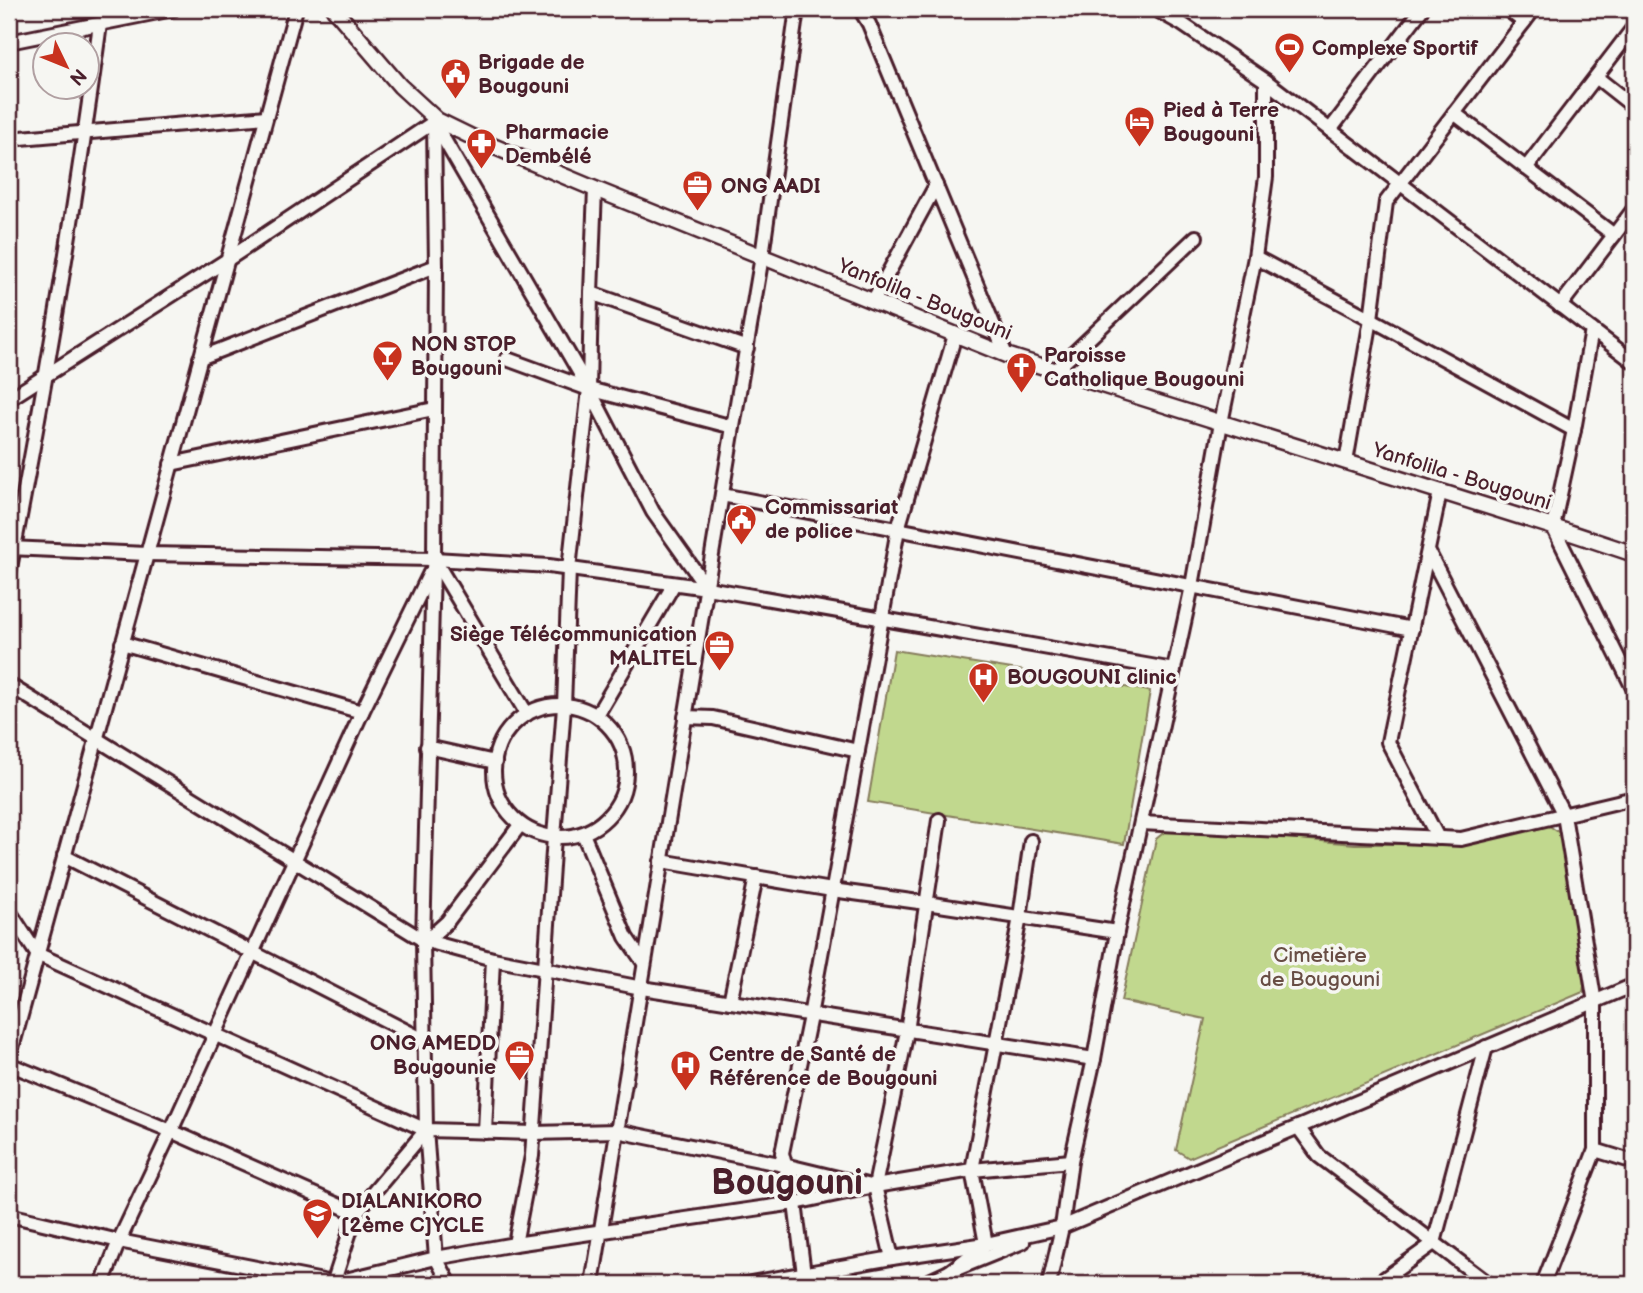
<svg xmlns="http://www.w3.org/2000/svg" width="1643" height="1293" font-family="'Balsamiq Sans',sans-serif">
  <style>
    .green { fill: #c1d88e; stroke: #867c5c; stroke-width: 2 }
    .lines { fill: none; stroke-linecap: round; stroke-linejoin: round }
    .minor-casing { stroke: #4a1f2b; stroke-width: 18 }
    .major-casing { stroke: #4a1f2b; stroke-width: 19 }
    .minor { stroke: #f6f6f2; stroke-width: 12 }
    .major { stroke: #f6f6f2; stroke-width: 14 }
    .labels { text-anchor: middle; stroke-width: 7; stroke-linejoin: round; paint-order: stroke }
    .poi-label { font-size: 21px; font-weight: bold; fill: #4a1f2b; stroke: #f6f6f2; text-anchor: start }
    .street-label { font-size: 21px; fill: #4a1f2b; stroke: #f6f6f2 }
    .park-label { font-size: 21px; fill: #684d44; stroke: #f6f6f2 }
    .town-label { font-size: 35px; font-weight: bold; fill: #4a1f2b; stroke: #f6f6f2 }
  </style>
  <rect width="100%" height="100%" fill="#f6f6f2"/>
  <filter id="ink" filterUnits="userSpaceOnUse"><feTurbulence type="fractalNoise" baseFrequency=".0143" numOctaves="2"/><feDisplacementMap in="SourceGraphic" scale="14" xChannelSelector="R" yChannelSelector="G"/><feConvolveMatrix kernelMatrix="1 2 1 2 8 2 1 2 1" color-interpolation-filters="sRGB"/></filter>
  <g filter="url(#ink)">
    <g class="green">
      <path d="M894,650l256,41 -26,153 -256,-42z"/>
      <path d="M1548,825l13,9 25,142 -3,16 -394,166 -13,-8 29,-131 -84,-18 35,-162 11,-9 76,4 112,10h113z"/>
    </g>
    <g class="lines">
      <defs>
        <g id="minor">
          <path d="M860,9l9,15 137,331"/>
          <path d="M1155,9l27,15 84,57 368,281"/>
          <path d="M1507,9l17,13"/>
          <path d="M9,42l164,-33"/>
          <path d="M1596,77l38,30"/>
          <path d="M1454,113l160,122"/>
          <path d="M437,120l-3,3 2,143 -2,293 -1,9 -10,372 3,190 10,128 14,26"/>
          <path d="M435,124l154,265 64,123 54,76"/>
          <path d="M1330,130l92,-121"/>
          <path d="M9,139l257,-22"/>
          <path d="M1526,168l108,-141"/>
          <path d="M1255,257l116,62 203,111"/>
          <path d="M591,293l156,55"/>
          <path d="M873,301l63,-116"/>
          <path d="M1560,306l74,-97"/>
          <path d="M1592,330l-18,100 -21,97 81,163"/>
          <path d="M200,358l236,-92"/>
          <path d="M507,359l82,30 144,38"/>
          <path d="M1056,370l140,-133"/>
          <path d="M9,399l218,-139 210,-140"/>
          <path d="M1346,462l25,-143 15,-117 148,-193"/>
          <path d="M171,464l263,-55"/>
          <path d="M722,495l690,134"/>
          <path d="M9,548l138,6 287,5 115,7 158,22 467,82"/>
          <path d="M1428,551l136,264 31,188v147l-52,134"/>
          <path d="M434,559l93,155"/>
          <path d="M9,573c36,-182 66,-365 91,-549"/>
          <path d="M122,643l240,69"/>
          <path d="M9,685l414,255 70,19 149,29 452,71"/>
          <circle cx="560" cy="771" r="66"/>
          <path d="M597,715l77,-131"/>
          <path d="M685,717l28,1 145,33"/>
          <path d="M427,747l68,15"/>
          <path d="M1141,823l320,16 173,-41"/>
          <path d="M584,836l42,101 18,26"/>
          <path d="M1438,838l-50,-96 52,-250"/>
          <path d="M64,856l360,184"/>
          <path d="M661,861l171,29 94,13 191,29"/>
          <path d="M9,911l28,43 389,176 107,3 84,-2 167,34 87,21"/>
          <path d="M426,941l21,-19 73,-97"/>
          <path d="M730,1002l26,-125"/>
          <path d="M9,1059l287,-1050"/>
          <path d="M9,1064l162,67 185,82"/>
          <path d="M1298,1127l21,29 170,128"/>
          <path d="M485,1132l8,-173"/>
          <path d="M1595,1150l39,12"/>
          <path d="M9,1215l110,26 214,42 103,-25 79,-14 280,-41 80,-17 97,-16 99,-9"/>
          <path d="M515,1244l17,-88 22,-319 10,-131 5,-137 20,-180 2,-96 4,-104"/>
          <path d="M892,1258l-17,-72 32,-155 32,-211"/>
          <path d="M949,1272l37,-28 -14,-74 48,-253 11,-76"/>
          <path d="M804,1274l-9,-71 -13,-50 28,-137 88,-487 57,-194"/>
          <path d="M102,1284l17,-43 52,-110 191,-419 68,-139"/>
          <path d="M333,1284l23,-71 70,-83"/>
          <path d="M592,1284l141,-857 29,-171 35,-247"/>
          <path d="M745,1284l147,-26 94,-14 76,-17 572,-242"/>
          <path d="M923,1284l26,-12 74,-30"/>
          <path d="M1049,1284l13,-57 9,-66 23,-102 23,-127 75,-346 29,-163 34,-166 11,-80v-96"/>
          <path d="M1377,1284l57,-41 52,-196"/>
        </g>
        <path id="major" d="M334,9l66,77 37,34 39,19 119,50 411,166 547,172 81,27"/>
      </defs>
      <use href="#minor" class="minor-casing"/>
      <use href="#major" class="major-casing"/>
      <use href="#minor" class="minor"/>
      <use href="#major" class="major"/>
    </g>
  </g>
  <defs>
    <symbol id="stadium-pin" viewBox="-11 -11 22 30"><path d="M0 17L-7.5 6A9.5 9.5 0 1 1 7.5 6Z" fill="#c8321e" stroke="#f6f6f2"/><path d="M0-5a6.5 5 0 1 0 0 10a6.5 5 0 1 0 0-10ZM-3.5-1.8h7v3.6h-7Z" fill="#fff"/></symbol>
    <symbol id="civic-pin" viewBox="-11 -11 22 30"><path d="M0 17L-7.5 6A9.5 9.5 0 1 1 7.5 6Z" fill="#c8321e" stroke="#f6f6f2"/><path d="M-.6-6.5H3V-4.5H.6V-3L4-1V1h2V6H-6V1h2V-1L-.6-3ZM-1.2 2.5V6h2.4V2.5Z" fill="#fff"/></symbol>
    <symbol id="hotel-pin" viewBox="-11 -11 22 30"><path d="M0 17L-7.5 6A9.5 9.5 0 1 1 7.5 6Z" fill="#c8321e" stroke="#f6f6f2"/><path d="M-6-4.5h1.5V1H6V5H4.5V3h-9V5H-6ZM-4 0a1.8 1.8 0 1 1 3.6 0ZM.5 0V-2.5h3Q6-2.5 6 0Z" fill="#fff"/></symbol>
    <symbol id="pharmacy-pin" viewBox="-11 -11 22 30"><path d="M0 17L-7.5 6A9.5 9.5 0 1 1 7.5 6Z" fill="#c8321e" stroke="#f6f6f2"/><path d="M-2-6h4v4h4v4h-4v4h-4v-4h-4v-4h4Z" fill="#fff"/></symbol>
    <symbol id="office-pin" viewBox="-11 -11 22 30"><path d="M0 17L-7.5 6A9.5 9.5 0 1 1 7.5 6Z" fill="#c8321e" stroke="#f6f6f2"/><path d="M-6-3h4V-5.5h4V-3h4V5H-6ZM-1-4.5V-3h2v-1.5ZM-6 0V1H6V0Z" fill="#fff"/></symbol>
    <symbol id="bar-pin" viewBox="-11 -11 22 30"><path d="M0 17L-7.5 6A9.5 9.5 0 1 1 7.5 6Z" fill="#c8321e" stroke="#f6f6f2"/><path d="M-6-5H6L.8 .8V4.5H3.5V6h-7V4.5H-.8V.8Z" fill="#fff"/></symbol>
    <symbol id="church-pin" viewBox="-11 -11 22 30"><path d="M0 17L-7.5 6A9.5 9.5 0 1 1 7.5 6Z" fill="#c8321e" stroke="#f6f6f2"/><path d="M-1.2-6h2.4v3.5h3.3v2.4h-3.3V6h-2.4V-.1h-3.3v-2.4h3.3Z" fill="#fff"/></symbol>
    <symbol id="hospital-pin" viewBox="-11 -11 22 30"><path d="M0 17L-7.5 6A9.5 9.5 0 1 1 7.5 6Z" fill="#c8321e" stroke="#f6f6f2"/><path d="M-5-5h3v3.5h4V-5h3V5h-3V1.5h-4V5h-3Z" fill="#fff"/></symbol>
    <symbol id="school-pin" viewBox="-11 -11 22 30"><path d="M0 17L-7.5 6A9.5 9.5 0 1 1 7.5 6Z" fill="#c8321e" stroke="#f6f6f2"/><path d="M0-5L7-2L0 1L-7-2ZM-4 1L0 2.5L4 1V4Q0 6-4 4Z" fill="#fff"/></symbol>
  </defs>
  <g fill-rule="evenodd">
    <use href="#stadium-pin" x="1272" y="30" width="35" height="47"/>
    <use href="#civic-pin" x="438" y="56" width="35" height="47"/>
    <use href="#hotel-pin" x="1122" y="104" width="35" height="47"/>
    <use href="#pharmacy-pin" x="464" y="126" width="35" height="47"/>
    <use href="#office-pin" x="680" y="168" width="35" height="47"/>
    <use href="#bar-pin" x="370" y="338" width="35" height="47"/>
    <use href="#church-pin" x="1004" y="350" width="35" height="47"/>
    <use href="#civic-pin" x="724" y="502" width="35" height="47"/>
    <use href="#office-pin" x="702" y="628" width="35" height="47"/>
    <use href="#hospital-pin" x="966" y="660" width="35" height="47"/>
    <use href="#office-pin" x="502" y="1038" width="35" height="47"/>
    <use href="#hospital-pin" x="668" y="1048" width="35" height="47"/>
    <use href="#school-pin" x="300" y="1196" width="35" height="47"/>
  </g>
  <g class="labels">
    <g class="poi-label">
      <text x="1312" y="55">Complexe Sportif</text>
      <text x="478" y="69">Brigade de<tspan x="478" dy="24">Bougouni</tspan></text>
      <text x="1163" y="117">Pied à Terre<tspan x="1163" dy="24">Bougouni</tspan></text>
      <text x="505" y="139">Pharmacie<tspan x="505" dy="24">Dembélé</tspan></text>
      <text x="721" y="193">ONG AADI</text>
      <text x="411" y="351">NON STOP<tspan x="411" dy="24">Bougouni</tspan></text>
      <text x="1044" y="362">Paroisse<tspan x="1044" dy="24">Catholique Bougouni</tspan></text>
      <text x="765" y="514">Commissariat<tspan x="765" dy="24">de police</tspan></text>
      <text x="697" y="641" text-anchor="end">Siège Télécommunication<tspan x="697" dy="24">MALITEL</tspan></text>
      <text x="1007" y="684">BOUGOUNI clinic</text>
      <text x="496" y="1050" text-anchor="end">ONG AMEDD<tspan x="496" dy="24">Bougounie</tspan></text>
      <text x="709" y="1061">Centre de Santé de<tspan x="709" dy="24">Référence de Bougouni</tspan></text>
      <text x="341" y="1208">DIALANIKORO<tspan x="341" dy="24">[2ème C]YCLE</tspan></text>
    </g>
    <g class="street-label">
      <text transform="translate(925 299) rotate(22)" y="7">Yanfolila - Bougouni</text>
      <text transform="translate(1462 476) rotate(17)" y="7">Yanfolila - Bougouni</text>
    </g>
    <g class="park-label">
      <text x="1320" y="962">Cimetière<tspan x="1320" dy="24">de Bougouni</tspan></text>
    </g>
    <g class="town-label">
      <text x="787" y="1194">Bougouni</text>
    </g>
  </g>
  <rect width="1643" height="1293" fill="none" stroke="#f6f6f2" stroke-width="35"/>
  <rect x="18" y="18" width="1608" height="1258" fill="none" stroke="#4a1f2b" stroke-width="2.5" filter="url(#ink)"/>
  <g transform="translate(66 66) rotate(133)"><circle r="33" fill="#f6f6f2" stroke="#b1a0a2" stroke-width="2"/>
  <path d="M0-5L12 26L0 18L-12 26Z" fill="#c8321e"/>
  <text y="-10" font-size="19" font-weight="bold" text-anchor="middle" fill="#4a1f2b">N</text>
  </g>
</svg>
